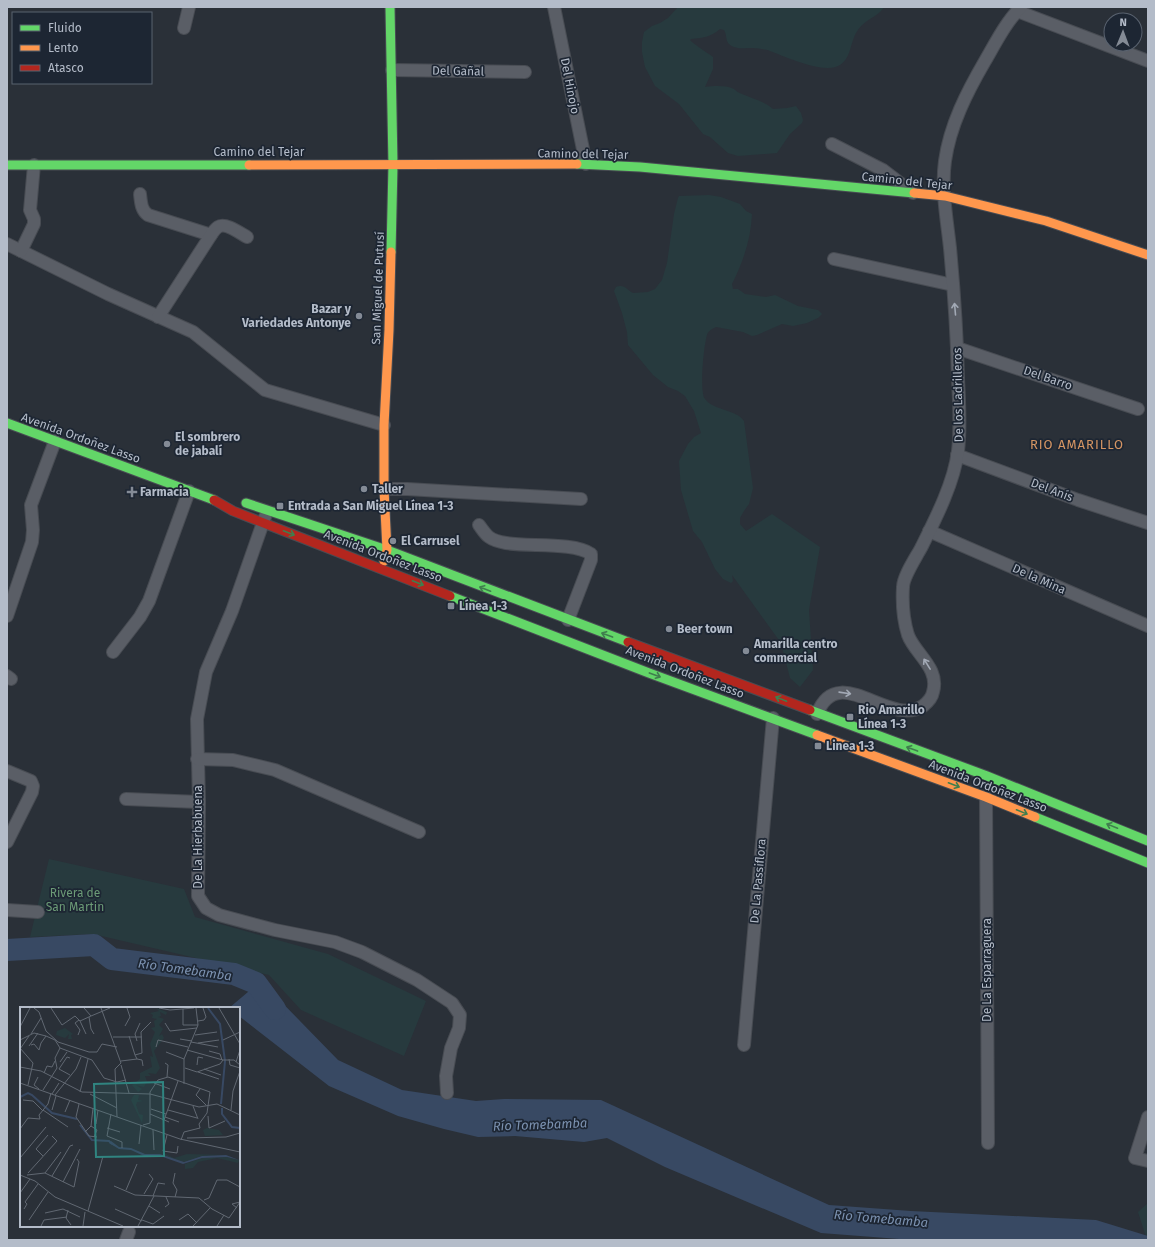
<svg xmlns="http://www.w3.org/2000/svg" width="1155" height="1247" font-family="'Fira Sans',sans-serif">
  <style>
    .green { fill: #273a3e }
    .water { fill: #384963 }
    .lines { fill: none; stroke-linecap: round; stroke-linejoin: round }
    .river { stroke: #384963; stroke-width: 22 }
    .street-casing { stroke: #484c53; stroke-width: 14 }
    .fast-casing { stroke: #484c53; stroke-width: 11 }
    .slow-casing { stroke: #484c53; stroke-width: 11 }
    .jam-casing { stroke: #484c53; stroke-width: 11 }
    .street { stroke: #5a5e66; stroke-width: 12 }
    .fast { stroke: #63d668; stroke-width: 9 }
    .slow { stroke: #ff974d; stroke-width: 9 }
    .jam { stroke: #b3261e; stroke-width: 9 }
    .oneway { stroke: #a2a9b5 }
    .oneway2 { stroke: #407e4e }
    .poi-dot { fill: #848b96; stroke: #1d2633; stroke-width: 1.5 }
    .labels { text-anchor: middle; stroke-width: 3.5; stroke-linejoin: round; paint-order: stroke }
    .street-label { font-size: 12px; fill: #b4bcc9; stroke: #1d2633 }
    .poi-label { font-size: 12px; font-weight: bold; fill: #b4bcc9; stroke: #1d2633; text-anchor: start }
    .park-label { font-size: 12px; fill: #6b9a76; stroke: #1d2633 }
    .neighbourhood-label { font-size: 13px; letter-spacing: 1px; fill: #d59563; stroke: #1d2633 }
    .water-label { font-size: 13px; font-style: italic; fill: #7c92b1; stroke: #1d2633 }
    .inset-river { fill: none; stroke: #384963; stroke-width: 2 }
    .inset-road { fill: none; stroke: #616872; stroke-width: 1 }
    .view { fill: #308480; fill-opacity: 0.15; stroke: #308480; stroke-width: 2 }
    .inset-edge { fill: none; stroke: #b4bcc9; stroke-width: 2 }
  </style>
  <rect width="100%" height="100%" fill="#2a3038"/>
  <g class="green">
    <path d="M678,7h207c-2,1 -3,3 -4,4 -8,8 -19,10 -25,22 -6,11 -5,25 -16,32 -15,10 -54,-8 -70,-14 -5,-2 -15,-3 -21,-3 -5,0 -10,1 -15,-1 -10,-4 -6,-10 -10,-17l-4,-1c-9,8 -18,9 -29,10l-1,1c3,4 18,13 23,17v12l-8,18c9,-1 20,-2 29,2 2,2 5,4 8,5 11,5 22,7 31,15l14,-1 9,-2 5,7 2,7 -1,3 -12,11 -13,19 -39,3 -10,-3 -18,-16 -7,-3 -24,-30 -24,-18 -10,-19 -3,-15v-10l2,-10 8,-6 8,-3 8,-5z"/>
    <path d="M709,195l12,2 19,7 6,7 6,3c-1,25 -9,48 -20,70l1,5h5l7,5 21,3 9,-2 23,11 20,4 4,4 -4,4 -11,5 -14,3 -11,-2 -25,11 -5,1 -9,-4 -27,-5c-4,2 -8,4 -9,8 -3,9 -8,57 -2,64 9,12 31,10 39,22l9,67 -4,16 -5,7 -4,7v6l6,7 26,-17 48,33 -11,63 4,60 -13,17 -10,-9 -9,-35 -49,-68 1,6 -2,2 -8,-4 -8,-10 -13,-27 -9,-11 -12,-41 -2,-29 9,-17 6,-7 7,-4 -7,-22 -9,-15 -7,-5 -10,-4 -15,-12 -25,-30 -1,-13 -5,-19 -8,-22 2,-4c9,-3 9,2 17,6l15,-1 7,-3 7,-9 5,-17 7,-49 4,-16 1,-2z"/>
    <path d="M49,859l135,30 11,28 133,37 98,47 -22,55 -103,-46 -32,-35 -176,-41 -63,3z"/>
    <path d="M1148,1203v37h-1l-9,-28z"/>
  </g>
  <path class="water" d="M261,981l77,79 64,30 74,11 28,-2 97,1 228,105 82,6 185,9 52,16v4h-236l-91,-7 -156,-66 -58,-29 -23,4 -69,-6 -37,1 -34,-8 -46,-13 -69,-30 -90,-70v-8h-10z"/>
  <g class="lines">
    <path class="river" d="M7,950l87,-5 18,14 122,15 22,9 19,26"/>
    <defs>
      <g id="street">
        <path d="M554,7l32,157"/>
        <path d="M1017,11l131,50"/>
        <path d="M184,28l5,-21"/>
        <path d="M392,70l133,2"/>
        <path d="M832,144l51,26 30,23"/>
        <path d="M140,194c1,8 1,16 8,21l63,20"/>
        <path d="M7,244l101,50 85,38 72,58 119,35"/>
        <path d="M21,251l13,-27v-5l-4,-9 4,-45"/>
        <path d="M834,259l119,26"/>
        <path d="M158,317l53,-82c2,-3 4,-6 7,-8 7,-5 22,6 29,10"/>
        <path d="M957,348l181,61"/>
        <path d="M957,455l121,45 70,23"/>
        <path d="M384,489h23l174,10"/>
        <path d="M265,517l-33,94 -26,61 -9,47 2,83 -1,94 8,12 13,7 56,15 60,12 27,10 55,28 35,23 8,12 -1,13 -8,20 -5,28 1,17"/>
        <path d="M479,525c3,4 6,9 10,12 4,3 11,5 17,6 22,4 68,-1 85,11v6l-23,60"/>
        <path d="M929,531l219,95"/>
        <path d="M7,616l25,-74 1,-12 -2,-25 24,-64"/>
        <path d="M113,652l27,-35 9,-16 40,-110"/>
        <path d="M7,676l4,3"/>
        <path d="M817,714c21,-54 72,14 106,-8 5,-4 9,-8 10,-14 7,-24 -18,-38 -25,-57 -5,-16 -6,-31 -5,-48 0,-10 12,-28 18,-39 14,-28 33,-65 37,-97 3,-24 1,-49 0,-73 -1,-44 -4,-87 -8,-130 -3,-28 -9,-59 -5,-87 5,-36 22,-69 40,-100 11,-19 21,-39 36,-54"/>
        <path d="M197,759l36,1 42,10 144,62"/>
        <path d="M7,771l24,10 2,5 -1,6 -25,50"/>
        <path d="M986,797l2,346"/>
        <path d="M126,799l73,3"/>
        <path d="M7,910l31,2"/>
        <path d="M744,1045l29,-327"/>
        <path d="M1148,1117l-13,41 13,3"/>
        <path d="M126,1240l3,-8"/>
      </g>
      <g id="fast">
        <path d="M390,7l3,158 -2,87"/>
        <path d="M577,164l63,3 274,26"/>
        <path d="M7,165h242"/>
        <path d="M7,423l207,77"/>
        <path d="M246,503l141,47 241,92"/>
        <path d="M450,596l199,77 168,62"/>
        <path d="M810,710l177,66 161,65"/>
        <path d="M1035,817l113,46"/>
      </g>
      <g id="slow">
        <path d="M249,165l328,-1"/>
        <path d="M914,193l31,3 101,25 102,34"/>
        <path d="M384,561l3,-11 -3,-61v-64l5,-95 2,-78"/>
        <path d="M817,735l169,62 49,20"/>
      </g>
      <g id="jam">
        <path d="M214,500l19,11 217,85"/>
        <path d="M628,642l182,68"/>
      </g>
    </defs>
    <use href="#street" class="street-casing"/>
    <use href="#fast" class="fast-casing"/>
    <use href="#slow" class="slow-casing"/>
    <use href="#jam" class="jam-casing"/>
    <use href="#street" class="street"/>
    <use href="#fast" class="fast"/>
    <use href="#slow" class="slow"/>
    <use href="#jam" class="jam"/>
  </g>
  <defs><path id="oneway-shaft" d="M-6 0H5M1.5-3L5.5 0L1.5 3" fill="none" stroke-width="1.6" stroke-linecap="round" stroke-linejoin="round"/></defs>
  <g class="oneway">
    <use href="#oneway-shaft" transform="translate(955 309) rotate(-95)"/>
    <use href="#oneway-shaft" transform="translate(927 664) rotate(-122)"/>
    <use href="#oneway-shaft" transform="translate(845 693) rotate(8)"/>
  </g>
  <g class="oneway2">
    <use href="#oneway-shaft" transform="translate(289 533) rotate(21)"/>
    <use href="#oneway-shaft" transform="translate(418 583) rotate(21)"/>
    <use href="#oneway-shaft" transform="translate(485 589) rotate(-159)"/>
    <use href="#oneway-shaft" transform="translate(607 635) rotate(-160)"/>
    <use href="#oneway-shaft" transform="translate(655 675) rotate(20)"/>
    <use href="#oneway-shaft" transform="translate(781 699) rotate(-158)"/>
    <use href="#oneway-shaft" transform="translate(912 749) rotate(-160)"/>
    <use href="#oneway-shaft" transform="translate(954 785) rotate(21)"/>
    <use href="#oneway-shaft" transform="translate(1022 812) rotate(22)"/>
    <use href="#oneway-shaft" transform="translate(1112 826) rotate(-158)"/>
  </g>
  <g class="poi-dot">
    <circle cx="359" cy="316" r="4"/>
    <circle cx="167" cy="444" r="4"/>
    <circle cx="364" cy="489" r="4"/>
    <path d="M130 486h4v4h4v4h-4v4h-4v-4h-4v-4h4z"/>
    <rect x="276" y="502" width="8" height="8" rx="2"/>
    <circle cx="393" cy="541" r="4"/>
    <rect x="447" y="602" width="8" height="8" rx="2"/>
    <circle cx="669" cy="629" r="4"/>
    <circle cx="746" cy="651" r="4"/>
    <rect x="846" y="713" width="8" height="8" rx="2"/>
    <rect x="814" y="742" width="8" height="8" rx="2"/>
  </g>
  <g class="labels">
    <g class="street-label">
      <text transform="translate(458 71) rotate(1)" y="4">Del Gañal</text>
      <text transform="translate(570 86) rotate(79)" y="4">Del Hinojo</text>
      <text x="259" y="156">Camino del Tejar</text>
      <text transform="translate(583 154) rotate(1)" y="4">Camino del Tejar</text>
      <text transform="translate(907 181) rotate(6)" y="4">Camino del Tejar</text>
      <text transform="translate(378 288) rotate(-88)" y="4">San Miguel de Putusí</text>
      <text transform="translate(1048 378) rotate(19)" y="4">Del Barro</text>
      <text transform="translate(958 395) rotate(-91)" y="4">De los Ladrilleros</text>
      <text transform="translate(81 438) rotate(20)" y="4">Avenida Ordoñez Lasso</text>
      <text transform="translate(1052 490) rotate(21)" y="4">Del Anís</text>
      <text transform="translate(383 556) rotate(21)" y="4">Avenida Ordoñez Lasso</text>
      <text transform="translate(1039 579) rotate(24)" y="4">De la Mina</text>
      <text transform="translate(685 672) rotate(21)" y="4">Avenida Ordoñez Lasso</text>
      <text transform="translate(988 786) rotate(21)" y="4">Avenida Ordoñez Lasso</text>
      <text transform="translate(198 837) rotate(-90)" y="4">De La Hierbabuena</text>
      <text transform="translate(758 881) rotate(-85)" y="4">De La Passiflora</text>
      <text transform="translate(987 970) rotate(-90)" y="4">De La Esparraguera</text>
    </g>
    <g class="poi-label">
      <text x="351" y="313" text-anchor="end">Bazar y<tspan x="351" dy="14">Variedades Antonye</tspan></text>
      <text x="175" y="441">El sombrero<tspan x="175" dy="14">de jabalí</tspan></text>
      <text x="372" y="493">Taller</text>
      <text x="140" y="496">Farmacia</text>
      <text x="288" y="510">Entrada a San Miguel Línea 1-3</text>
      <text x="401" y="545">El Carrusel</text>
      <text x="459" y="610">Línea 1-3</text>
      <text x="677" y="633">Beer town</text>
      <text x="754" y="648">Amarilla centro<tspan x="754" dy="14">commercial</tspan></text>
      <text x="858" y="714">Rio Amarillo<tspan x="858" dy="14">Línea 1-3</tspan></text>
      <text x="826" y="750">Linea 1-3</text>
    </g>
    <g class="park-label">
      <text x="75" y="897">Rivera de<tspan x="75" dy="14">San Martin</tspan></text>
    </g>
    <g class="neighbourhood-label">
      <text x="1077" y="449">RIO AMARILLO</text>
    </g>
    <g class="water-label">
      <text transform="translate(185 969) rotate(8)" y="5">Río Tomebamba</text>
      <text transform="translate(540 1124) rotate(-2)" y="5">Río Tomebamba</text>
      <text transform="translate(881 1218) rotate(5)" y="5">Río Tomebamba</text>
    </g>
  </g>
  <g transform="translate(20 1007)">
    <rect width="220" height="220" fill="#2a3038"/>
    <path d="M136,1l11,4 -1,3 -6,-3 1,4 -3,1 6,2 -5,6 4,4 -4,7 3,-2 2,4 -10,13 6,17 -4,6 -8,-1 3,3h-6l2,5 -3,6 -8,-2 6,4 -4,3 -6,-7 8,-6v-6l12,-6 -2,-11 3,1 -3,-13 5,-12 -4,-4 4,-1 -1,-6 3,-2 -5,-1 1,-3 -3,-2 9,-2zM45,21l8,6 -2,1 1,4h-4l1,-5 -4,4 -9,-3 1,-4zM114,88h5l-1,5 5,1 -6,1 -1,3 3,9 4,1 -1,8 -11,-23zM187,121l12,2 4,5 -18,1 -2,-6zM144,146l10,5 13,-4 39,1 13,3 -13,-3 -24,1 -18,6 -21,-6zM207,150l12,3 -1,3 -21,-5 -19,4 -5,6 -8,1v-5l17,-6z" fill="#273a3e"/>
    <path d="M91,134l8,6 12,1 14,6h15l24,8 18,-6 24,-1 13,5 -12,-3 -25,1 -19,6 -23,-8h-16l-13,-6 -12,-1 -10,-6z" fill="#384963"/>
    <path class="inset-river" d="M188,1l12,16 5,37 -4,43M0,90l8,-4 4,2 20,18 25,6M202,101v6l10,13 8,1M60,118l12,15 17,1 3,3"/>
    <path class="inset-road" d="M14,1l5,4 7,19 12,11 31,10h8l5,-8 15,3M31,1l11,17 13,-9 5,5 11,-5M64,1l7,8 19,-8M81,1l20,55 -6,6 2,48M139,1l11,2 24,-2M199,1l21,36M163,2v16h15M69,10l2,12 3,5M60,14l6,13M178,14l6,-1 2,-3 -3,-9M145,16l5,8 27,-3M105,19l5,-9 -3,-9M0,20l10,-19M11,27l10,-16M58,28l2,-5 -5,-7 4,-3M175,28l22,-3M109,29l6,19M93,30h29M160,32l12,2M0,33l14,-7 12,3 9,4 5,8 32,12 12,18 13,4 9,-2M203,33l17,-8M117,34l-2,-7 5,-11M171,35l27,5M178,36l21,-3M11,38l3,-1 5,6 2,-7 5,-7M9,39l9,-13M136,40l2,-7 30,7M0,41l13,15 -5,22M0,42l9,-13M167,43l36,10M189,44l11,3 2,6M146,45l18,7M117,52l-2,-4 7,-2 -1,-21 10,-10M209,52l1,6 10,3M203,53h11l6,5M101,54l16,-2 5,1 1,6M40,55l7,-10M216,55l4,-12M145,56l3,2 -1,12M101,58l8,28M177,58l1,-8 5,1M0,60l21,4 41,21 68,2 49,13 18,-3 23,11M165,61l12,4 23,-8 3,-4M39,62l8,-12 3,1M39,62l11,6M184,62l17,6M178,65l21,7M24,66l3,-7 5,1 3,-6M18,70l-4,8 5,4M0,76l160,56 60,13M134,76l16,6M164,77v-25l14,-34 -2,-17M180,82l-4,6 10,10M23,83l14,-22 -2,-10 5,-10M60,85l8,-33M32,87l7,-11M70,87l27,14M35,88l21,-26 5,-12M3,93l10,1 10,10M59,97l-3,13 13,19 8,1M173,99l5,13M131,102l15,5M23,103l25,17M32,103l4,-14M148,103l29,8M211,103l2,-19 7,-20M45,105l5,-12M91,107l-4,22 15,6v6M130,107l19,8M188,109l1,12 16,-7M145,110l14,5M144,113l14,-39M76,117l2,-14M123,118l7,-2v-31l8,-12 10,-3 42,15 -3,21 -8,11 1,4 -16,4 -3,8M71,119l2,-18M87,121l13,4M0,122l8,-11 12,1 -1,-4 9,-11 3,-11M133,123l1,20M65,125l6,-6 6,4 -3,7M147,128l-4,16 14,2 1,-7M167,131l39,-1 14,-4M119,137l2,-19M220,146v16M23,149l-7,-7 12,-14M0,151l26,-31M8,166l29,-32 -5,-5M25,166l16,-21M155,166l-2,10 4,7 -2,7M0,168l15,6 20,16 68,29M7,168l18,-2 29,14 5,-25 -2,-3M32,169l18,-30 3,-1M43,175l17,-33M94,179l21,9 64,3 13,11 17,9 11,-16M106,183l11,-26M0,186l10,-14M124,187l9,-15 -4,-5M133,189l5,-13 7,1M184,193l5,-2 8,-18h10l13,7M129,199l11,7M145,200l4,-3 -3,-7M217,201l-5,-4 8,-2M4,202l3,-5 -2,-2 13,-18M95,202l27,12M48,203l-2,8 5,7M68,204l15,-55M25,206l18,-4 17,8M9,213l19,-28M122,213l11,4 11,-8M159,213l9,-6 9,9M21,219l3,-6 23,-3M63,219l2,-14M118,219l16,-30M173,219l17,-18M197,219l7,-11"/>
    <path class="view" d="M143,75l1,74 -68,1 -2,-73z"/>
    <rect width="220" height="220" class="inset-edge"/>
  </g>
  <rect width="1155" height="1247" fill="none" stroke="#b4bcc9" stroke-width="16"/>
  <rect x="12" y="12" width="140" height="72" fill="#1d2633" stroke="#59626f"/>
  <rect x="20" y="25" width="20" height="6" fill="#63d668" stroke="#59626f"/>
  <text x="48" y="32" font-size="12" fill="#b4bcc9">Fluido</text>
  <rect x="20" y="45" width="20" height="6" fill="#ff974d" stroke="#59626f"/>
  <text x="48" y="52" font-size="12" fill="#b4bcc9">Lento</text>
  <rect x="20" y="65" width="20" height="6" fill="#b3261e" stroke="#59626f"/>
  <text x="48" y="72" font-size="12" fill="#b4bcc9">Atasco</text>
  <g transform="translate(1123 32) rotate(1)"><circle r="19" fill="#1d2633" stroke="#59626f"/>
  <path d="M0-3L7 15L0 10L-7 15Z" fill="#848b96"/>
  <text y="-6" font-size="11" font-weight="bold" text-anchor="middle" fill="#b4bcc9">N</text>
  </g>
</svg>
